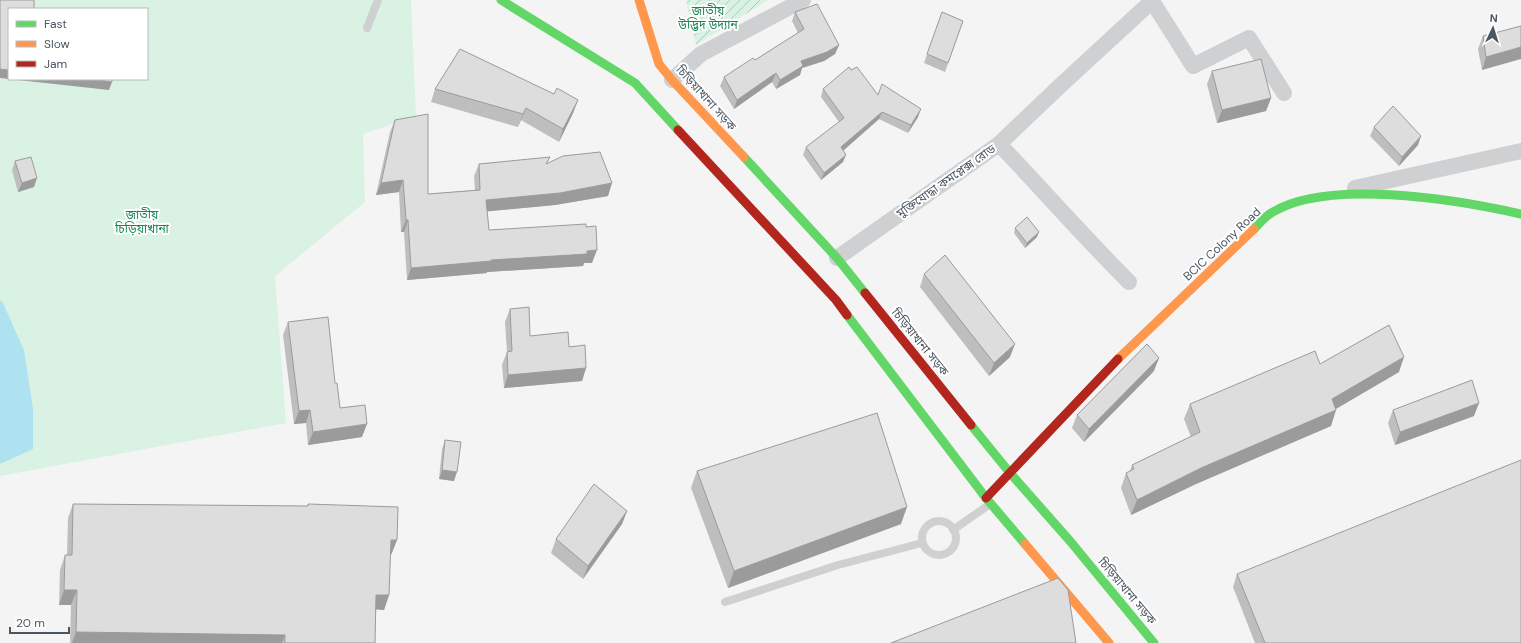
<svg xmlns="http://www.w3.org/2000/svg" width="1521" height="643" font-family="'DM Sans','Noto Sans Bengali',sans-serif">
  <style>
    .green { fill: #d9f2e3; fill-rule: evenodd }
    .garden { fill: url(#garden-furrows) }
    .water { fill: #aee2f0 }
    .lines { fill: none; stroke-linecap: round; stroke-linejoin: round }
    .lane { stroke: #ced0d2; stroke-width: 8 }
    .street { stroke: #ced0d2; stroke-width: 16 }
    .fast { stroke: #63d668; stroke-width: 9 }
    .slow { stroke: #ff974d; stroke-width: 9 }
    .jam { stroke: #b3261e; stroke-width: 9 }
    .wall { fill: #bebebf }
    .shaded-wall { fill: #9b9b9b }
    .building { fill: #ddddde; stroke: #9b9b9b }
    .labels { text-anchor: middle; stroke-width: 4; stroke-linejoin: round; paint-order: stroke }
    .park-label { font-size: 12px; fill: #17864f; stroke: #fff }
    .street-label { font-size: 12px; fill: #4a5661; stroke: #fff }
  </style>
  <defs>
    <pattern id="garden-furrows" width="10" height="10" patternUnits="userSpaceOnUse"><rect width="10" height="10" fill="#d9f2e3"/><path d="M-1 1l2-2M0 10L10 0M9 11l2-2" fill="none" stroke="#b2c7bb"/></pattern>
  </defs>
  <rect width="100%" height="100%" fill="#f4f4f4"/>
  <path class="green" d="M0,0h411l5,116 -53,18 2,68 -90,74 11,147 -286,53zM9,9h138v70h-138z"/>
  <path class="garden" d="M686,0h82l-72,45z"/>
  <path class="water" d="M0,301h2l22,49 9,59v40l-33,15z"/>
  <g class="lines">
    <g class="lane">
      <path d="M367,28l11,-28"/>
      <circle cx="939" cy="538" r="17"/>
      <path d="M953,530l37,-26"/>
      <path d="M725,602l113,-37 84,-22"/>
    </g>
    <g class="street">
      <path d="M672,80l29,-26 102,-54"/>
      <path d="M999,144l63,-60 90,-83 41,65 56,-28 35,55"/>
      <path d="M1355,188l166,-37"/>
      <path d="M837,258l162,-114c44,46 85,93 130,138"/>
    </g>
    <g class="fast">
      <path d="M501,0l134,83 43,47"/>
      <path d="M744,157l93,101 28,35"/>
      <path d="M1254,229c4,-4 8,-9 13,-13 53,-40 192,-16 254,-2"/>
      <path d="M847,315l139,183 39,46"/>
      <path d="M971,425l39,48 60,68 84,102"/>
    </g>
    <g class="slow">
      <path d="M639,0l20,64 13,16 72,77"/>
      <path d="M1118,359l136,-130"/>
      <path d="M1025,544l84,99"/>
    </g>
    <g class="jam">
      <path d="M678,130l158,170 11,15"/>
      <path d="M865,293l106,132"/>
      <path d="M986,498l132,-139"/>
    </g>
  </g>
  <g class="wall">
    <path d="M795,12l44,33 -4,9 -11,7 -22,7 -2,7 -24,14 -4,-7 -38,27 -14,-23 4,-9 31,-17 43,-27 -6,-12z"/>
    <path d="M942,12l21,9 -18,51 -21,-9z"/>
    <path d="M1521,26l-39,44 -4,-21 5,-13z"/>
    <path d="M851,70l27,25 40,22 -10,16 -29,-14 -36,32v11l-22,18 -18,-25 3,-8 33,-25 -18,-25 2,-8z"/>
    <path d="M1212,71l59,27 -5,13 -49,12 -10,-39z"/>
    <path d="M435,89l119,5 24,6 -5,13 -14,29 -38,-22 -3,7 -87,-25z"/>
    <path d="M395,120l33,74 47,-4 -1,-14 5,-12 71,-7 -3,6 61,33 -53,9 -68,6 2,19 97,-3 6,36h-8l-1,3 -96,6v1l-80,7 -3,-48h-3l-2,-40 -23,3 14,-63z"/>
    <path d="M1374,127l44,18 -19,21 -29,-30z"/>
    <path d="M15,161l19,26 -16,5 -6,-22z"/>
    <path d="M1015,228l22,9 -12,11 -11,-15z"/>
    <path d="M924,274l86,83 -21,19 -69,-89z"/>
    <path d="M510,309l20,27 39,11 17,21 -4,13 -78,7 -2,-23 5,-13 -2,-30z"/>
    <path d="M288,322l47,61 5,25 22,29 -54,8 -2,-22 -12,1 -11,-89z"/>
    <path d="M1320,364l79,8 -63,37 -5,17 -135,58 -65,31 -10,-27 5,-15 4,-2 2,-6 59,-28 -7,-18 6,-15z"/>
    <path d="M1154,371l-70,71 -12,-14 5,-13z"/>
    <path d="M1393,410l81,6 -79,29 -7,-22z"/>
    <path d="M445,440l9,41 -15,-2 3,-30z"/>
    <path d="M697,471l204,53 -173,64 -37,-100z"/>
    <path d="M73,504l234,2 1,-2 89,36 -6,15h-1l-1,40 -5,15 -8,-1 -1,34h-305l1,-38h-12l1,-35 5,-15h2l1,-37z"/>
    <path d="M627,511l-5,13 -39,55 -32,-26 5,-14z"/>
    <path d="M1237,574l284,69h-266l-22,-56z"/>
  </g>
  <g class="shaded-wall">
    <path d="M839,45l-4,9 -11,7 -22,7 -2,7 -24,14 4,-9 21,-19z"/>
    <path d="M1521,47v12l-39,11 4,-13z"/>
    <path d="M0,69l9,1v9l-9,-1z"/>
    <path d="M776,73l-4,9 -38,27 3,-9z"/>
    <path d="M9,79h81l22,3 -3,8z"/>
    <path d="M1271,98l-5,13 -49,12 5,-13z"/>
    <path d="M578,100l-5,13 -14,29 4,-13z"/>
    <path d="M526,108l-5,12 -3,7 5,-13z"/>
    <path d="M921,109l-3,8 -10,16 3,-8z"/>
    <path d="M882,112l-3,7 -41,36 3,-8z"/>
    <path d="M1421,136l-3,9 -19,21 3,-9z"/>
    <path d="M846,155l-3,7 -22,18 3,-7z"/>
    <path d="M37,178l-3,9 -16,5 4,-9z"/>
    <path d="M403,180l-4,12 -23,3 5,-12z"/>
    <path d="M612,183l-4,13 -53,9 -73,7 4,-12z"/>
    <path d="M406,220h2l-4,12h-3z"/>
    <path d="M1039,232l-2,5 -12,11 2,-5z"/>
    <path d="M597,250l-5,13h-8l-1,3 -96,6v1l-80,7 4,-12 80,-8z"/>
    <path d="M1015,344l-5,13 -21,19 5,-13z"/>
    <path d="M1404,357l-5,15 -72,42 5,-15z"/>
    <path d="M1159,358l-5,13 -70,71 5,-13z"/>
    <path d="M586,368l-4,13 -78,7 4,-13z"/>
    <path d="M1479,403l-5,13 -79,29 5,-13z"/>
    <path d="M310,410l-4,13 -12,1 5,-13z"/>
    <path d="M1336,410l-5,16 -135,58 -65,31 6,-15 64,-32z"/>
    <path d="M367,424l-5,13 -54,8 5,-13z"/>
    <path d="M442,470l15,2 -3,9 -15,-2z"/>
    <path d="M907,507l-6,17 -173,64 6,-17z"/>
    <path d="M627,511l-5,13 -39,55 5,-13z"/>
    <path d="M391,540h6l-6,15h-6z"/>
    <path d="M64,590h13l-6,15h-12z"/>
    <path d="M376,595h13l-5,15 -13,-1z"/>
    <path d="M76,632l209,3 -3,8h-210z"/>
  </g>
  <g class="building">
    <path d="M0,0h34v9h-25v61l-9,-1z"/>
    <path d="M817,4l22,41 -12,7 -26,9 2,5 -23,14 -4,-7 -39,27 -13,-23 29,-19 2,2 49,-31 -9,-17z"/>
    <path d="M942,12l21,9 -15,42 -21,-9z"/>
    <path d="M1521,26v21l-35,10 -3,-21z"/>
    <path d="M460,49l94,45 3,-6 21,12 -15,29 -37,-21 -3,6 -88,-25z"/>
    <path d="M1261,59l10,39 -49,12 -10,-39z"/>
    <path d="M849,67l2,3 6,-3 21,28 4,-11 39,25 -10,16 -29,-13 -41,35 5,8 -22,18 -18,-26 38,-29 -21,-29z"/>
    <path d="M90,79h22v3z"/>
    <path d="M1393,106l28,30 -19,21 -28,-30z"/>
    <path d="M428,114v80l52,-4 -1,-26 71,-7 -4,7 17,-8 37,-4 12,31 -52,10 -74,7 3,30 97,-6v3l10,-1 1,24 -10,1v3l-96,6v1l-80,7 -3,-48h-2l-3,-40 -22,3 14,-63z"/>
    <path d="M31,157l6,21 -15,5 -7,-22z"/>
    <path d="M1027,217l12,15 -12,11 -12,-15z"/>
    <path d="M945,255l70,89 -21,19 -70,-89z"/>
    <path d="M529,307l1,29 38,-4 1,15 16,-2 1,23 -78,7 -1,-23 5,-1 -2,-42z"/>
    <path d="M328,317l7,66h2l3,25 25,-3 2,19 -54,8 -3,-22 -11,1 -11,-89z"/>
    <path d="M1389,325l15,32 -72,42 4,11 -135,58 -64,32 -11,-27 8,-4 -2,-4 68,-33 -10,-28 125,-53 5,13z"/>
    <path d="M1147,344l12,14 -70,71 -12,-14z"/>
    <path d="M1472,380l7,23 -79,29 -7,-22z"/>
    <path d="M877,413l30,94 -173,64 -37,-100z"/>
    <path d="M445,440l16,2 -4,30 -15,-2z"/>
    <path d="M1521,460v183h-256l-28,-69z"/>
    <path d="M594,484l33,27 -39,55 -32,-27z"/>
    <path d="M73,504l235,2v-2l90,3 -1,33h-6l-2,55h-13l-1,48h-90v-8l-209,-3 1,-42h-13l1,-35h7z"/>
    <path d="M1058,578l10,12 8,53h-185z"/>
  </g>
  <g class="labels">
    <g class="park-label">
      <text x="708" y="15">জাতীয়<tspan x="708" dy="14">উদ্ভিদ উদ্যান</tspan></text>
      <text x="142" y="219">জাতীয়<tspan x="142" dy="14">চিড়িয়াখানা</tspan></text>
    </g>
    <g class="street-label">
      <text transform="translate(706 98) rotate(48)" y="4">চিড়িয়াখানা সড়ক</text>
      <text transform="translate(946 181) rotate(-35)" y="4">মুক্তিযোদ্ধা কমপ্লেক্স রোড</text>
      <text transform="translate(1222 244) rotate(-43)" y="4">BCIC Colony Road</text>
      <text transform="translate(920 342) rotate(51)" y="4">চিড়িয়াখানা সড়ক</text>
      <text transform="translate(1127 591) rotate(50)" y="4">চিড়িয়াখানা সড়ক</text>
    </g>
  </g>
  <rect x="8" y="8" width="140" height="72" fill="#ffffff" stroke="#b7bbc0"/>
  <rect x="16" y="21" width="20" height="6" fill="#63d668" stroke="#b7bbc0"/>
  <text x="44" y="28" font-size="12" fill="#4a5661">Fast</text>
  <rect x="16" y="41" width="20" height="6" fill="#ff974d" stroke="#b7bbc0"/>
  <text x="44" y="48" font-size="12" fill="#4a5661">Slow</text>
  <rect x="16" y="61" width="20" height="6" fill="#b3261e" stroke="#b7bbc0"/>
  <text x="44" y="68" font-size="12" fill="#4a5661">Jam</text>
  <g transform="translate(1493 28) rotate(4)" stroke="#ffffff" stroke-width="3" paint-order="stroke">
  <path d="M0-3L7 15L0 10L-7 15Z" fill="#4a5661"/>
  <text y="-6" font-size="11" font-weight="bold" text-anchor="middle" fill="#4a5661">N</text>
  </g>
  <path d="M10 627v6h59v-6" fill="none" stroke="#4a5661" stroke-width="2"/>
  <text x="16" y="627" font-size="12" fill="#4a5661" stroke="#ffffff" stroke-width="3" paint-order="stroke">20 m</text>
</svg>
